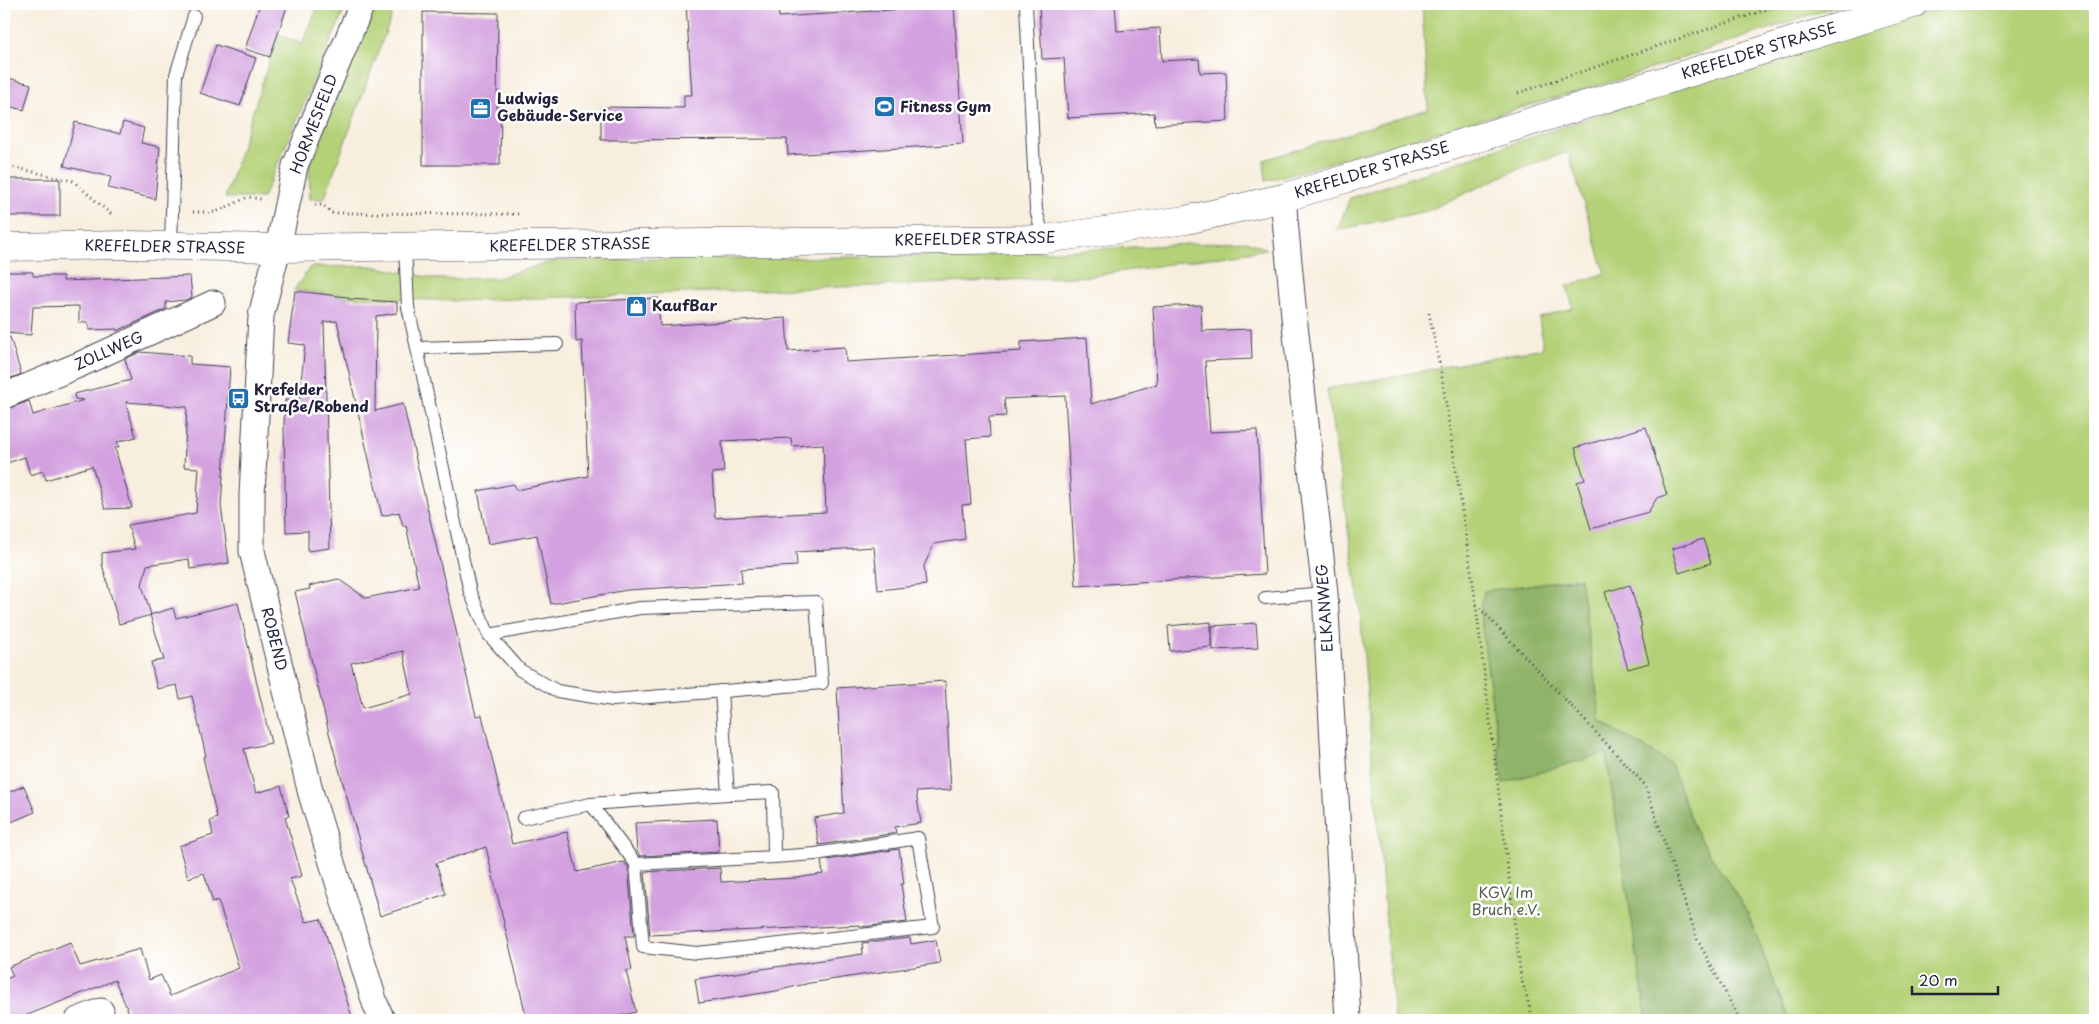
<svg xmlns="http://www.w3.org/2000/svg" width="2099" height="1024" font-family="'Playpen Sans',sans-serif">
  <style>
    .green { fill: #b4d177; stroke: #6b7a59 }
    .forest { fill: #8fb368; stroke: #586a52 }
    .building { fill: #d3a1df; fill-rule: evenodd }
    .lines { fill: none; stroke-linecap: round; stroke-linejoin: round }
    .lane-casing { stroke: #424153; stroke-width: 14 }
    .street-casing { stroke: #424153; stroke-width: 27 }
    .secondary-casing { stroke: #424153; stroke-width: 29 }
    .path { stroke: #424153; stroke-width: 3; stroke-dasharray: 1 4; stroke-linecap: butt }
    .lane { stroke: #fff; stroke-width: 12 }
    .street { stroke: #fff; stroke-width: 25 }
    .secondary { stroke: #fff; stroke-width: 28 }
    .labels { text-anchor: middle; stroke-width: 5; stroke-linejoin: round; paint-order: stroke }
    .street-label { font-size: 15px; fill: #22223b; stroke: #fff }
    .poi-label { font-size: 15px; font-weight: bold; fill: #22223b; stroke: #fff; text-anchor: start }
    .park-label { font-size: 15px; fill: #555f50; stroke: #fff }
  </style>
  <rect width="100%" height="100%" fill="#fff"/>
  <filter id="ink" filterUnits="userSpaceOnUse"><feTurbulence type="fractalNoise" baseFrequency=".02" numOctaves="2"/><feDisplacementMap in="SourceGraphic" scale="10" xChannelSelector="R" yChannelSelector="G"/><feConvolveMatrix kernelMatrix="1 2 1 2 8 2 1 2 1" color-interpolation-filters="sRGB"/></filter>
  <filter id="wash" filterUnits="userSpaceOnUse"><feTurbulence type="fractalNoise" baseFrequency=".0096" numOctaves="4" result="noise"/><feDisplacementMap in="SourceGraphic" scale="20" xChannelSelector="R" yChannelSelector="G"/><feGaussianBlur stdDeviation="1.12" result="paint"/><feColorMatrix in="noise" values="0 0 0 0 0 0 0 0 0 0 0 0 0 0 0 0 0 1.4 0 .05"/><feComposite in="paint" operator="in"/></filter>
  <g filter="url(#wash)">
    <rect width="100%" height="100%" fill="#f7eedd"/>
    <g class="green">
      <path d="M319,4h28l-84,194h-38l53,-164 24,10z"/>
      <path d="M375,4h21l-72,195h-14l-1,-35z"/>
      <path d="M1422,4h420l-224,76 -352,101 -2,-21 164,-51z"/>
      <path d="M1968,4h127v1016h-306l-42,-108 -53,-83 -23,-65 -70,-43 -21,-143 -96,13 -4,22 23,170 103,-31 41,268h-253l-34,-411 -33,-220 216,-41 -4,-30 34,-10 -6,-22 38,-13 -37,-121 -52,18 -89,41 -90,19 13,-32 478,-160 95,-25z"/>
      <path d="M1246,241l21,8 -175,27 -165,8 -468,17 -110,-4 -55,-7 16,-23 62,-1 65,13 60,-1 60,-18 409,-4z"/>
    </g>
    <path class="forest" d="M1580,578l21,143 70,43 23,65 53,83 42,108h-142l-41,-267 -103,30 -23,-170 4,-22z"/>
    <g id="blocks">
      <g class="building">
        <path d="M260,4h28l-18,53 -25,-8z"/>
        <path d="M686,4h92l1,13 175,-11 9,138 -175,11 -1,-16 -186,1v-33l83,1v-13h8z"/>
        <path d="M1039,4h76l2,27 43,-3 2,33 37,-2 1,14 26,-1 2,49 -73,4 -1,-12 -86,5 -4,-60 -22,1z"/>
        <path d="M423,12l75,1 -1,100 4,-1 -1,53h-77z"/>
        <path d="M216,45l40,13 -16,48 -40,-13z"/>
        <path d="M4,77l27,7 -7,26 -20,-5z"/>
        <path d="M75,122l45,12 3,-12 21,6 -3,15 19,4 -5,52 -47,-11 3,-11 -47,-11z"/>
        <path d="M4,179h56v37h-53v-13h-3z"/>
        <path d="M4,272h29v4h30v5l127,-5 2,21 -7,3 -19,2v7l-49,22v-2l-28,1 -1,-8 -9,1v-17l-46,1 -2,28 -27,-2z"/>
        <path d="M295,291l53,6v2l49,3v11l-21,3 -1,95 28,-7 73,312 6,-1 30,129 55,-12 10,40 47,-10 4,5 6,69h-9l7,34 -6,1 10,41 -34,8h-75l-41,-173 -50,16 10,31 -66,22 -51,-183 -34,-141 15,-3 -1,-3 29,-7 28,19 53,-11 -13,-62 -3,1 -4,-14 -17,4 -45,-195 -13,1 6,226 -22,3v-20l-22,1 -2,-107 1,-25h14l6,-55 -17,-2zM403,651l9,43 -49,14 -12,-45z"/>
        <path d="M658,298l2,28 126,-8 2,33 57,-4 1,15 175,-11v-9l66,-4 4,66 66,-20 -4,-77 48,-2 1,26 49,-2 1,30 -47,2 5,71 47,-2 8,144 -189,12 -11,-190 -61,3 2,17 -17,1 1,20 -24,2 5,65 -9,1 3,34 -31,5 -10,22 2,19 -48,5 -4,-43 -78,5 1,14 -56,3 1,14 -115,7 -76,14 -14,-69 -49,9 -10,-53 36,-7 2,6 72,-14 -6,-135 -6,1 -1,-40zM791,438l1,8 31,-2 3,68 -111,6 -3,-45 12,-1 -2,-31z"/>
        <path d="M10,337l11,37 -17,7v-43z"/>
        <path d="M140,352l50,4v8l40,3 -9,139 8,57 -39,6 -1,-10 -42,6 -5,20 9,30 -32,9 -17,-60v-11l33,-4 -7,-24 68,-12 3,-45 -15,-1 3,-60 -61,-5 10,35 -19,5 2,5 -4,1 17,60 -27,1 -13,-43 -46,14 -3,-9 -13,4 -5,-18 -21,7v-54l25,-9 4,14 51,-15 -9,-1 -1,-5 57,-14 -6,-21z"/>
        <path d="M1646,427l21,68 -10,3 -9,14 -57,17 -14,-47 8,-2 -10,-32z"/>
        <path d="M1703,539l8,24 -32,10 -7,-24z"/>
        <path d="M1630,585l12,41 -2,1 9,36 -21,6 -23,-77z"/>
        <path d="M238,603l33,140 -27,6 12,44 25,-7 8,30 -4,1 17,59 -12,3 16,43 15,-3 32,101h-240l16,-7 -14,-33 -100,40h-11v-40l9,-4 -4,-9 61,-25 10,24 60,-17 9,31 12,-5 9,21 69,-28 -21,-68 -5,2 -9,-29 -16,5 -9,-32 34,-11 -3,-14 7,-3 -14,-61 3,-1 -14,-60 -12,3 -3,-14 -20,4 -6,-27 13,-2 -14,-45 23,-7 3,10z"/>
        <path d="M1211,622v25l-41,4 -2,-25z"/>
        <path d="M1256,623l2,25 -45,2 -1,-24z"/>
        <path d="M945,681l6,109 -35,2 5,31 -26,4 1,6 -77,12 -5,-27 30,-5 -7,-125z"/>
        <path d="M24,786l11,26 -31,13v-31z"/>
        <path d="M717,819l2,33 -79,4 -3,-5 -2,-28z"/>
        <path d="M899,849l5,35h-3l6,38 -47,5v-2l-210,10 -5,-63 75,-4 1,14 75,-4 27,-4 -2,-13z"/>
        <path d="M910,938l1,6 25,-4 4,23 -130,20 -34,8 -77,12 -4,-24 168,-25 -1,-11z"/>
      </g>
    </g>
  </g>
  <g filter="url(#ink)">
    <use href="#blocks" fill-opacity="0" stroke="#424153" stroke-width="1"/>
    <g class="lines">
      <defs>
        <g id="lane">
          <path d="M1026,4l10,206 8,29"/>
          <path d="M171,246l5,-171 18,-59"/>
          <path d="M405,247l3,60 62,285 19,43 31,35 37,21 56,9 209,-17 -6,-81 -176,6 -151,27"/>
          <path d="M417,348l140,-4"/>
          <path d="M1265,598l60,-5"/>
          <path d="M728,794l45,-2 1,65 41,-3 103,-16 15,89 -236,26 -54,-6 -7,-83 138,-7"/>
          <path d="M591,804l45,60"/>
          <path d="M523,818l68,-14 137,-10 -7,-103"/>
        </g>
        <g id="street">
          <path d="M362,4l-67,162 -17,82 -17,68 -9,179v56l59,243 64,209 7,17"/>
          <path d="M1283,198l11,118 31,277 23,427"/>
          <path d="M4,396l77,-32 132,-61"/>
          <path d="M78,1020l23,-9"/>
        </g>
        <path id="secondary" d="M4,247l125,-2 149,3 766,-9 142,-19 97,-22 630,-194"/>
      </defs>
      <use href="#lane" class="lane-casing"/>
      <use href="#street" class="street-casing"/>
      <use href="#secondary" class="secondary-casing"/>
      <g class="path">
        <path d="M1518,93l265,-89"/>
        <path d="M4,165l69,16 40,35"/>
        <path d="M315,205h8l9,8 186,1"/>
        <path d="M193,212h23l32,-15 13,2"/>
        <path d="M1429,313l13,64 34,227 169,181 53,156 42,79"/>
        <path d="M1476,605l45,372 12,43"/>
      </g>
      <use href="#lane" class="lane"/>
      <use href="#street" class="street"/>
      <use href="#secondary" class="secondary"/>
    </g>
  </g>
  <defs>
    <symbol id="stadium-square" viewBox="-11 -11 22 22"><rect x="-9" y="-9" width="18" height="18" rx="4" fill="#1f6fb2" stroke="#fff"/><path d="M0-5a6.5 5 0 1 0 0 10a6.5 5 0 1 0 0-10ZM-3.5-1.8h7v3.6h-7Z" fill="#fff"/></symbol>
    <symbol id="office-square" viewBox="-11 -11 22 22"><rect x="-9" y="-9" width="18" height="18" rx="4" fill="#1f6fb2" stroke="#fff"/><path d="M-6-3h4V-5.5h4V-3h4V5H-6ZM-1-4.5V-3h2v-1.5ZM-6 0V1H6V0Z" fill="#fff"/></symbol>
    <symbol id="shop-square" viewBox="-11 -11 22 22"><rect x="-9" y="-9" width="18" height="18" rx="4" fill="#1f6fb2" stroke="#fff"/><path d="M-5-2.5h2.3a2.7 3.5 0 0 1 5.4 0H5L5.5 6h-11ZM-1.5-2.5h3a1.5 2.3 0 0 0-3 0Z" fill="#fff"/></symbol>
    <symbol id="bus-square" viewBox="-11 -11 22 22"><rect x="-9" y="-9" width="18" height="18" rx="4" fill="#1f6fb2" stroke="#fff"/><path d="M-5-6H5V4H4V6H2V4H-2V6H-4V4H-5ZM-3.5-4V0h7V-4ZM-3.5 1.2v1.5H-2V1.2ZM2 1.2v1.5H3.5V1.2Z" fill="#fff"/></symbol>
  </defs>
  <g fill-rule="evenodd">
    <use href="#stadium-square" x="872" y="94" width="25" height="25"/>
    <use href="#office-square" x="468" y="96" width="25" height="25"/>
    <use href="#shop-square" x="624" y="294" width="25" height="25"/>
    <use href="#bus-square" x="226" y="386" width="25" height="25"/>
  </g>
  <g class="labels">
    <g class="street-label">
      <text transform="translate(1759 51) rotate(-17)" y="5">KREFELDER STRASSE</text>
      <text transform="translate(314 124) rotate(-69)" y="5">HORMESFELD</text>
      <text transform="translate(1372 170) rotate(-17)" y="5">KREFELDER STRASSE</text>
      <text transform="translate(975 239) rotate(-1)" y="5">KREFELDER STRASSE</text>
      <text transform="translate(570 245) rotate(-1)" y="5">KREFELDER STRASSE</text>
      <text transform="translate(165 247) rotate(1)" y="5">KREFELDER STRASSE</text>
      <text transform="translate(109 351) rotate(-24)" y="5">ZOLLWEG</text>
      <text transform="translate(1325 608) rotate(-94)" y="5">ELKANWEG</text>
      <text transform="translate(274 639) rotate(76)" y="5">ROBEND</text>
    </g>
    <g class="poi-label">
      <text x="497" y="104">Ludwigs<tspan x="497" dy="17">Gebäude-Service</tspan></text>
      <text x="900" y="112">Fitness Gym</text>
      <text x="652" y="311">KaufBar</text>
      <text x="254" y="395">Krefelder<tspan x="254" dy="17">Straße/Robend</tspan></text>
    </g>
    <g class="park-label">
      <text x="1506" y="898">KGV Im<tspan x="1506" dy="17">Bruch e.V.</tspan></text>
    </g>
  </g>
  <rect width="2099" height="1024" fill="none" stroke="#fff" stroke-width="20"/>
  <path d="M1912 986v8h86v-8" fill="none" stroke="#22223b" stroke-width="2.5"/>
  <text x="1919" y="986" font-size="15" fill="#22223b" stroke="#ffffff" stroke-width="4" paint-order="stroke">20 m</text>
</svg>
